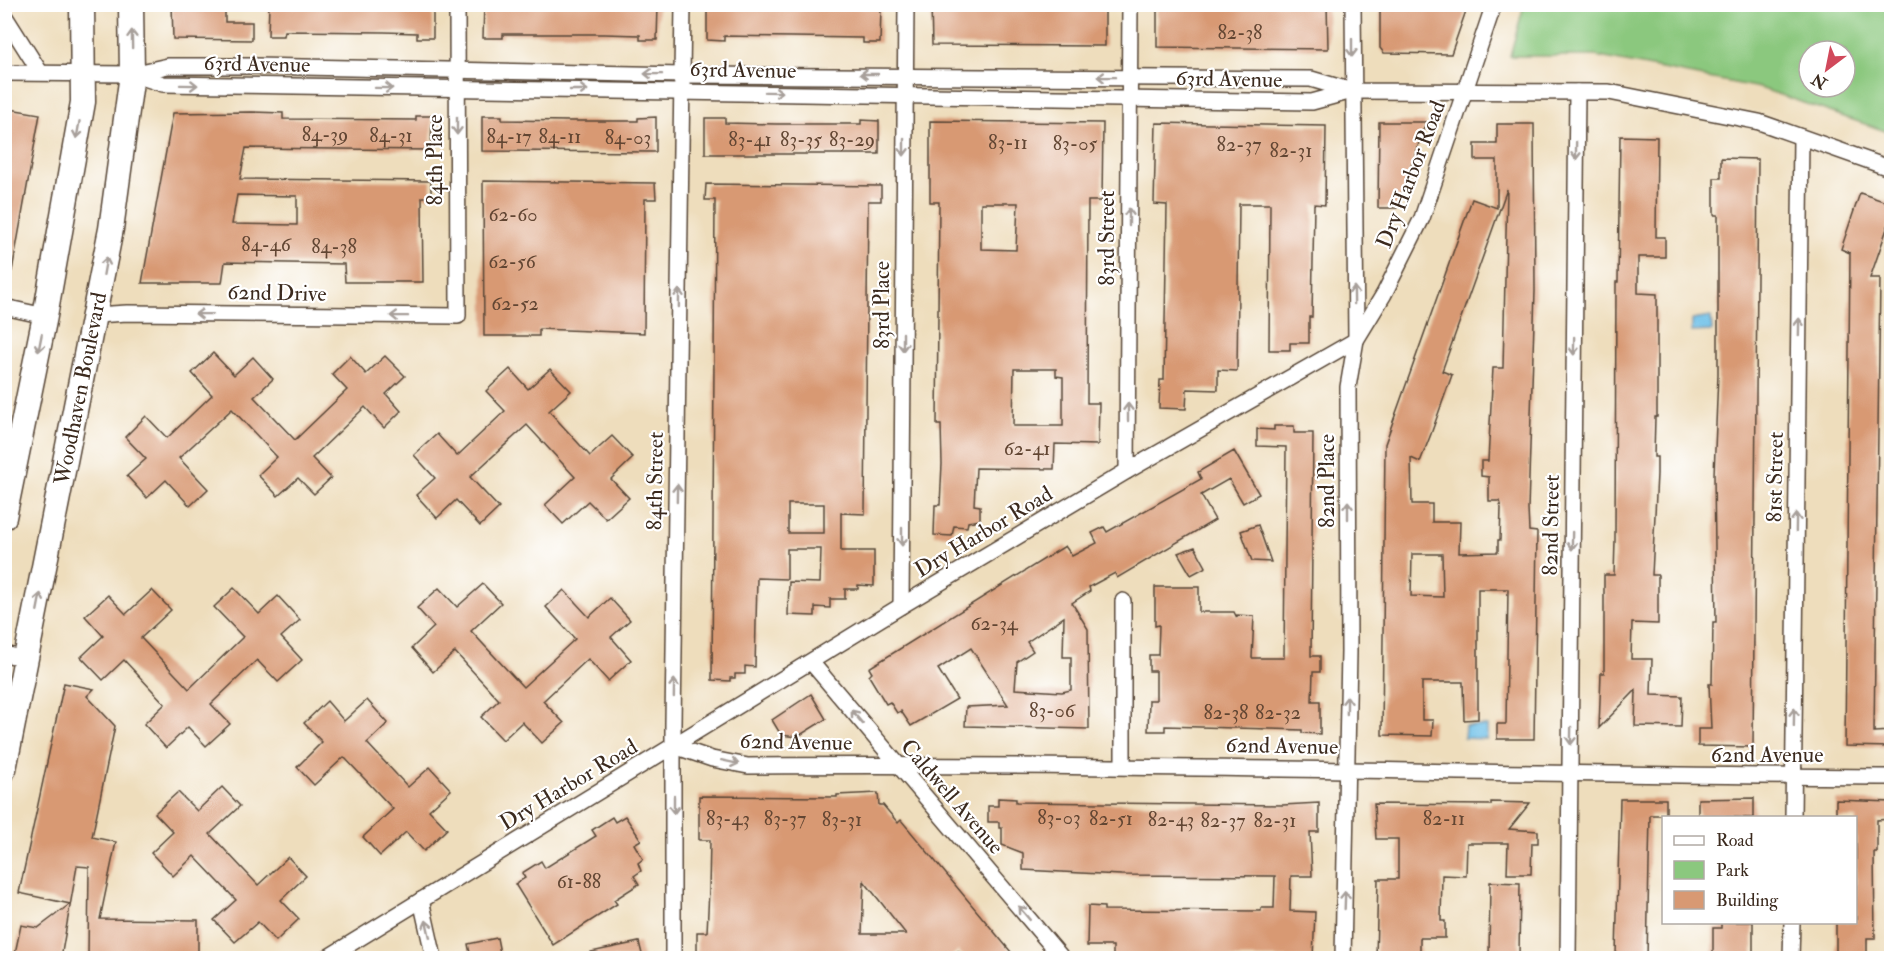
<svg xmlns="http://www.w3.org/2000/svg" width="1896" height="963" font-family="'IM FELL Double Pica',serif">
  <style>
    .green { fill: #8bc87e; stroke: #63794e; stroke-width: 1.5; fill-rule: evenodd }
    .water { fill: #6cbfe8; stroke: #547483; stroke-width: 1.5 }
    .building { fill: #d89973; fill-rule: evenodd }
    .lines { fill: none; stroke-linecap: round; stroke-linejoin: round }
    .minor-casing { stroke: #564536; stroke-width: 18 }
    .primary-casing { stroke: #564536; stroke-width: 27 }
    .minor { stroke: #fff; stroke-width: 15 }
    .primary { stroke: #fff; stroke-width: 24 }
    .oneway { stroke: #a79f9a }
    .labels { text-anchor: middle; stroke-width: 4.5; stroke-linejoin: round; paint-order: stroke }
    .number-label { font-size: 20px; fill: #624633 }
    .street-label { font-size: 22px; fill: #3b2a1e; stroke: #fff }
  </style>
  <rect width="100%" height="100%" fill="#fff"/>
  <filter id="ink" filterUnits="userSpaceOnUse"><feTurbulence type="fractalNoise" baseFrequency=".0167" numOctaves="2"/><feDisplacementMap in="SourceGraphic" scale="12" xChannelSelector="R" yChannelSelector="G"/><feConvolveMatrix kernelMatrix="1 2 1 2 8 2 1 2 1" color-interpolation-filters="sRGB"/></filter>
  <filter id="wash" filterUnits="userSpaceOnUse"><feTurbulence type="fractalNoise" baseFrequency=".008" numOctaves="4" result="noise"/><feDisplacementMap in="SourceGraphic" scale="24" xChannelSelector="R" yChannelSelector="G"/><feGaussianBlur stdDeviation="1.35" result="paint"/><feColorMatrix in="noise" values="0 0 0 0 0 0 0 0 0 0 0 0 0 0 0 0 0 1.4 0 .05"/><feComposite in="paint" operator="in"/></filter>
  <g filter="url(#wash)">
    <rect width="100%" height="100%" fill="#eeddbc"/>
    <path class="green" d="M1524,5h367v128l-131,-45 -165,-32h-85zM1809,51h36v36h-36z"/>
    <g class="water">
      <path d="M1711,317l1,14 -20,1v-12z"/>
      <path d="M1465,726h22v13l-23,-1z"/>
    </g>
    <g id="blocks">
      <g class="building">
        <path d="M172,4h53v18h27v18l-79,-1z"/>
        <path d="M269,4h164v34h-16v-5l-33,-1 -99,-1 -1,5h-16z"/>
        <path d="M484,4h170l4,2 -1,34h-17v-5l-36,-1h-101v4h-20z"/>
        <path d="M931,4h174v42l-173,-1z"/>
        <path d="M1157,4h170l1,45 -171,-2z"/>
        <path d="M1380,4h45l43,1 -17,49 -67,-1 -4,-5z"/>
        <path d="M707,5l174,3 -1,35h-17v-5l-70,-1 -69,-1v5l-17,-1z"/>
        <path d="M4,108l36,6 -28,157 -8,-1z"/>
        <path d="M252,112l31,1v6l133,1v-4h16l-1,34 -185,-2 -6,31 191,2v16h-9l1,85h-78l-1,-18 -119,-2 -3,21h-80l31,-170zM237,195l60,1v29l-65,-1z"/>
        <path d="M482,116h20v4l66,1h70v-3l18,-1v35l-174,-1z"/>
        <path d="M705,118h20v5l51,1h85v-4l18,1v33h-174z"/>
        <path d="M930,121l173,2 -1,78h-14l-1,202h12l-1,42 -43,-1 -1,25 -78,-1 -2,37 6,1v14l-12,2 -1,5 -13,-1 -2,10 -18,-1 1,-30h5l2,-41 -1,-39h-4l2,-223h-9zM981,203h37l-2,47 -35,-1zM1014,369h42v7l7,1v49h-50z"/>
        <path d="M1379,122h47l-29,86h-19z"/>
        <path d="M1156,123l170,3 -1,79 -11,-1 -2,113h-3v26h-19v7h-21l1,-146h-31l-2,167 -19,-1v20l-31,-1 -1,20 -27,-1 1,-28h4l3,-175 -13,-1z"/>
        <path d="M1497,124h37l1,167 -7,218 1,22 8,1 -3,207h-37v-15h9l2,-135h-30v130l-14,1 -1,-38h-41v38h11l-1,16 -50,-1 3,-291 87,-245 25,9v-48h-22v-16h22zM1507,189l-4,179h-10l-5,93h-7v15l8,1v24h10l2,7 -1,32h-2v12l-39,1 1,-31h-28v-18h-20l-1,-46 9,4 11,-28 21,-59 -10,-4zM1412,554h30l1,43 -32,-1z"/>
        <path d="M1620,136l37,1 -1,100h9v20h-27v36l19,1v123h-2l-1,40h3v17l-5,101h6v49l-26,-1 -1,36h21l-1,36 31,1 -1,31 -46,-1 1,-36 -37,38 2,-55h3v-98h10l1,-35 1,-258h2z"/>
        <path d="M1721,158l37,1 -5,588 -55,-1v-17h13l-2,-45h3l1,-62h3l-2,-147 4,-101v-159h-4v-37h7z"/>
        <path d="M483,181l172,2 1,16h-11l-1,134 -105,-4v7h-55z"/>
        <path d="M706,184l175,2v15h-13l-3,313 -24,-1v38h33v35l-16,-1v4h-13v10h-15v9l-15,-1v9l-27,-1 1,-33 31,1 1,-34h-34v30l-30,-1 -2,89 -10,-1v8h-10v4h-5v3l-18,-1 3,-480h-10zM788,504h36v29h-36z"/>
        <path d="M1860,193l32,11v10l-22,64h10l-6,454 18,-1v16l-47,-1 5,-493 -9,-4z"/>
        <path d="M213,353l21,22 19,-18 20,22 -19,18 41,43 52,-50 -15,-16 18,-18 16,18 19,-18 20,20 -19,18 15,17 -17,17 -19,-21 -53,51 19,20 -17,16 -16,-16 -20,18 -20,-21 19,-18 -45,-48 -53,49 29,31 -18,17 -24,-26 -19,18 -20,-22 19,-17 -21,-22 21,-21 21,22 45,-43 -20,-22z"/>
        <path d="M510,369l18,20 22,-20 21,22 -22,20 41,45 22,-20 21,22 -22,21 18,19 -23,21 -18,-18 -25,23 -18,-19 30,-28 -48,-52 -57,52 29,31 -19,18 -24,-26 -19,18 -21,-23 19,-17 -21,-23 23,-21 20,22 48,-45 -19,-20z"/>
        <path d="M1274,426h20v7h19l-2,223h9v16h-7l-1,29h8v33l-18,-1v-3l-137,-4v5h-17l1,-31h7v-29h-7v-16h9l1,-30 -4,1v-39h44v25h35l3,6v-3l17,1 -2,42h32l2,-211 -29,-1v-17l17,1z"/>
        <path d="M1234,451l25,43 -16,9 -14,-24 -28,16 14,25 -98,58 -2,-5 -26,14 1,4 -18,12 16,26 1,100 -124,-3 1,-19 42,-2 -37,-57 -33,21 19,30 -46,27 -10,-15 -4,2 -7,-11 -4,2 -17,-28 3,-3 -3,-5 196,-122 7,10 25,-13 -5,-10 12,-6 3,5 94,-53 -3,-7zM1064,617l-1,40h8v33l-9,2 -47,-3 2,-27 16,-11 -6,-9z"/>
        <path d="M1258,525l13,37 -19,-1 -11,-30z"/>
        <path d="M1195,547l11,20 -15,8 -13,-22z"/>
        <path d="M483,584l18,19 -30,28 52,56 52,-48 -29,-32 18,-17 25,27 21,-19 20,22 -19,17 20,23 -23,21 -20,-22 -45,42 21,22 -22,20 -20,-21 -19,18 -22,-23 18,-17 -44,-48 -22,20 -21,-24 22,-21 -17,-19 22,-20 18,19z"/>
        <path d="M234,588l25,26 19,-18 22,24 -19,17 21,23 -24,22 -21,-22 -46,44 19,20 -24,22 -18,-19 -22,21 -22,-24 21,-20 -41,-44 -21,20 -22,-23 22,-21 -18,-20 23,-21 18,19 26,-24 19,20 -30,28 48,51 54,-52 -29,-30z"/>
        <path d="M64,683l30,6 -7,7 28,30 -23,111 24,5 -16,77 98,1v38h-110l1,-91 -12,-1 -16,92h-47l7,-33 17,3 32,-24 -51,-11z"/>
        <path d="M811,694l15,25 -29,18 -16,-2 -9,-15z"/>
        <path d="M367,700l21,23 -21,20 41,44 22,-20 21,23 -22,20 18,19 -23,22 -18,-19 -26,24 -17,-19 30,-28 -49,-52 -30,28 -17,-18 25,-25 -18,-19 23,-22 17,20z"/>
        <path d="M222,787l18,19 -30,28 48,51 30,-28 18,19 -25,24 18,19 -23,22 -18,-19 -23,20 -21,-22 22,-20 -42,-44 -21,20 -22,-23 22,-21 -18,-19 23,-21 19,19z"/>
        <path d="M878,793l1,12h4l15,18 3,-3 115,138h-51l-7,-7 -9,7h-252v-26h10l2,-42 1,-50h-11v-44l138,1v-2zM864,881l42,53h-44z"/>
        <path d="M998,798l18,1v3l267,3 36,-2v29h-9l2,44h-21l-1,35 25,1 -2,46h-200v-12h-26l1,-40 16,1v3l157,1v-3h13l1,-32 -154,-1 -98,-5v-17l-21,-8v-17h-3v-6h-11v-16h10z"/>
        <path d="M1754,798v20l-56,-2v-17z"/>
        <path d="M1620,799h46v16h-16l-3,143h-29l-2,-3z"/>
        <path d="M1836,800l56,2v17l-15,1v32h-3l1,86h-8v18l-3,2h-28v-36h20v-104h-20z"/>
        <path d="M1491,802l39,1 -21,26 29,2v12h-6l-1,31h-24l1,-31h-41l-1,33 -24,-1 -1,46h4v17h-25v20h-44l2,-79h20v-40h-22l-2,-35 117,1z"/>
        <path d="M625,816l16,24 -7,4 9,15 -5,4 3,8 -7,5 5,8 -25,16 3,4 -64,41 -38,-61 10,-6 -3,-5 19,-12 4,7 51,-32 -4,-6 20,-13 3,5z"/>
        <path d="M1490,882l30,1 -1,75h-30z"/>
        <path d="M1721,922h32v36h-30l-2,-4h-8v-26h8z"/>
        <path d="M497,938l4,20h-30l-3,-14z"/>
        <path d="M639,942l4,16h-51l-1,-6z"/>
      </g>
    </g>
  </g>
  <g filter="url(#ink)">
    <use href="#blocks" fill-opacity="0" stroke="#564536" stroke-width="1.5"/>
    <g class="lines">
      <defs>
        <g id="minor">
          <path d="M4,15l36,57"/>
          <path d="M4,73l128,1 36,-8h87l427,9 629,4 41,12 257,1 150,30 133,47"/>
          <path d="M135,75l28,9 1149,18 40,-11"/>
          <path d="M4,307l41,9"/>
          <path d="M96,315l31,-2 331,3 -1,-312"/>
          <path d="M1127,471l3,-467"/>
          <path d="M901,606l5,-602"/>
          <path d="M4,654l24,5"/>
          <path d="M811,662l251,296"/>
          <path d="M674,746l38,13 36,7c382,-3 762,9 1144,11"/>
          <path d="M1123,766v-165"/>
          <path d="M1793,818l8,-681"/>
          <path d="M421,900l13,58"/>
          <path d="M327,958l574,-352 226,-135 229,-131 28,-46 38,-76 72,-214"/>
          <path d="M673,958v-235l10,-719"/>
          <path d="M1343,958l6,-306 -1,-265 8,-47 -3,-336"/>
          <path d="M1568,958l9,-866"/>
          <path d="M1791,958l1,-36"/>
        </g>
        <g id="primary">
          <path d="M4,517l41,-201 38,-214 -1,-98"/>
          <path id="s1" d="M4,769l107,-540 21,-155 -1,-70"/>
        </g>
      </defs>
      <use href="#minor" class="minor-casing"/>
      <use href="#primary" class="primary-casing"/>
      <use href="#minor" class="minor"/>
      <use href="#primary" class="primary"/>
    </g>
    <defs><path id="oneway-shaft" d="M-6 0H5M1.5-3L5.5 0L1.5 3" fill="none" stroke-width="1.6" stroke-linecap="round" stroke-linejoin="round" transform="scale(1.5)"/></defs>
    <g class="oneway">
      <use href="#oneway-shaft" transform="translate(132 39) rotate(-91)"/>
      <use href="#oneway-shaft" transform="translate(1352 48) rotate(90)"/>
      <use href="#oneway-shaft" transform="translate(653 74) rotate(-179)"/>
      <use href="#oneway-shaft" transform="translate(869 74) rotate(180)"/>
      <use href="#oneway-shaft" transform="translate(1106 77) rotate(-179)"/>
      <use href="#oneway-shaft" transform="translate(189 85) rotate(1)"/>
      <use href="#oneway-shaft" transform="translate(384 88) rotate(1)"/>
      <use href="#oneway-shaft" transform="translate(579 90)"/>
      <use href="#oneway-shaft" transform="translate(774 92) rotate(1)"/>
      <use href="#oneway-shaft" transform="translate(457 126) rotate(90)"/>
      <use href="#oneway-shaft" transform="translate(78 130) rotate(100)"/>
      <use href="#oneway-shaft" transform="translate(904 147) rotate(90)"/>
      <use href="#oneway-shaft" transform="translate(1576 151) rotate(91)"/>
      <use href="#oneway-shaft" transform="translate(1129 217) rotate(-90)"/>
      <use href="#oneway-shaft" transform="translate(105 266) rotate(-80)"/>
      <use href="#oneway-shaft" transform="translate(1354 295) rotate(-91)"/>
      <use href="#oneway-shaft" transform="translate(679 298) rotate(-89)"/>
      <use href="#oneway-shaft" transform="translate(204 314) rotate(-179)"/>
      <use href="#oneway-shaft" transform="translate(399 316) rotate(-179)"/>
      <use href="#oneway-shaft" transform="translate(1799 327) rotate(-89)"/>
      <use href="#oneway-shaft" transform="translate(903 342) rotate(90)"/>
      <use href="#oneway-shaft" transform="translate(40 343) rotate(101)"/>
      <use href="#oneway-shaft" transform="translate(1574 346) rotate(91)"/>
      <use href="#oneway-shaft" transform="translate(1128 412) rotate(-90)"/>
      <use href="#oneway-shaft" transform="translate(677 493) rotate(-89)"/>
      <use href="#oneway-shaft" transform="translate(1348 510) rotate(-90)"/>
      <use href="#oneway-shaft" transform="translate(1796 522) rotate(-89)"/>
      <use href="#oneway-shaft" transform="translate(902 537) rotate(90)"/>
      <use href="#oneway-shaft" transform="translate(1572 541) rotate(91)"/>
      <use href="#oneway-shaft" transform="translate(39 602) rotate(-79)"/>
      <use href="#oneway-shaft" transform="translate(674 688) rotate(-89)"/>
      <use href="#oneway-shaft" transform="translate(1347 705) rotate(-89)"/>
      <use href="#oneway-shaft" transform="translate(857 717) rotate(-130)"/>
      <use href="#oneway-shaft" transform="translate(1794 717) rotate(-89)"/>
      <use href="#oneway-shaft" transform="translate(1571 736) rotate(91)"/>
      <use href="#oneway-shaft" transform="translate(730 762) rotate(12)"/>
      <use href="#oneway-shaft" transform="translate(674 805) rotate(90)"/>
      <use href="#oneway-shaft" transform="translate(1345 900) rotate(-88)"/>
      <use href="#oneway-shaft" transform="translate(1024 913) rotate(-130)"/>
      <use href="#oneway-shaft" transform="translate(428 929) rotate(-103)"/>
    </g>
  </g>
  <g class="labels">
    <g class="number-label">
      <text x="1240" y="39">82-38</text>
      <text x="325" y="141">84-39</text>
      <text x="391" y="142">84-31</text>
      <text x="509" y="143">84-17</text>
      <text x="560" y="143">84-11</text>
      <text x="628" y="144">84-03</text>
      <text x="750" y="146">83-41</text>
      <text x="801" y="146">83-35</text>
      <text x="852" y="146">83-29</text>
      <text x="1008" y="149">83-11</text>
      <text x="1075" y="150">83-05</text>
      <text x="1239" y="151">82-37</text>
      <text x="1291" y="157">82-31</text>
      <text x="513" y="221">62-60</text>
      <text x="266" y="251">84-46</text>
      <text x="334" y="253">84-38</text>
      <text x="512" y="268">62-56</text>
      <text x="515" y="310">62-52</text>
      <text x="1027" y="455">62-41</text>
      <text x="994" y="630">62-34</text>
      <text x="1052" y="717">83-06</text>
      <text x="1226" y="719">82-38</text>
      <text x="1278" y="719">82-32</text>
      <text x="1059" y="824">83-03</text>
      <text x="728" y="825">83-43</text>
      <text x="785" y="825">83-37</text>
      <text x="1111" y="825">82-51</text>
      <text x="1444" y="825">82-11</text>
      <text x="842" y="826">83-31</text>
      <text x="1171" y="826">82-43</text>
      <text x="1223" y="827">82-37</text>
      <text x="1275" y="827">82-31</text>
      <text x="579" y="888">61-88</text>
    </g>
    <g class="street-label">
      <text transform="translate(257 63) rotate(1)" y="8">63rd Avenue</text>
      <text transform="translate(743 69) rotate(1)" y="8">63rd Avenue</text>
      <text transform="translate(1229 78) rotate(1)" y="8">63rd Avenue</text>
      <text transform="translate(434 160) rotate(-90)" y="8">84th Place</text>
      <text transform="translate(1410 174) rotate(-69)" y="8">Dry Harbor Road</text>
      <text transform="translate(1106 238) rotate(-90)" y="8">83rd Street</text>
      <text transform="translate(277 292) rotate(1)" y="8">62nd Drive</text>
      <text transform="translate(881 305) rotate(-90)" y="8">83rd Place</text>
      <text dy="8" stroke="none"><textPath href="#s1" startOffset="388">Woodhaven Boulevard</textPath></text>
      <text transform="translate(1774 477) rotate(-89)" y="8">81st Street</text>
      <text transform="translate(654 481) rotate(-89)" y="8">84th Street</text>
      <text transform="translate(1326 481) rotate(-90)" y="8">82nd Place</text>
      <text transform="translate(1550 525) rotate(-89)" y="8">82nd Street</text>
      <text transform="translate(983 531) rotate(-31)" y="8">Dry Harbor Road</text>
      <text transform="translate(796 741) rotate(1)" y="8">62nd Avenue</text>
      <text transform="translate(1282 745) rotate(1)" y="8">62nd Avenue</text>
      <text x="1767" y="762">62nd Avenue</text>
      <text transform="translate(568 784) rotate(-31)" y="8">Dry Harbor Road</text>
      <text transform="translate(953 796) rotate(49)" y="8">Caldwell Avenue</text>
    </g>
  </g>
  <rect width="1896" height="963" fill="none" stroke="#fff" stroke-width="24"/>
  <rect x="1662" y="816" width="195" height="108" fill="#ffffff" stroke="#b1aaa5" stroke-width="1.5"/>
  <rect x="1674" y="836" width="30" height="9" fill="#ffffff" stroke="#b1aaa5" stroke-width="1.5"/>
  <text x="1716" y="846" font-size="18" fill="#3b2a1e">Road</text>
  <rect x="1674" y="861" width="30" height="18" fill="#8bc87e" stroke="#b1aaa5" stroke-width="1.5"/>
  <text x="1716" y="876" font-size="18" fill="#3b2a1e">Park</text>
  <rect x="1674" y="891" width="30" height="18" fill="#d89973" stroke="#b1aaa5" stroke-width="1.5"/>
  <text x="1716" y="906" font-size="18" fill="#3b2a1e">Building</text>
  <g transform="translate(1827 69) rotate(212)"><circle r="28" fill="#ffffff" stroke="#b1aaa5" stroke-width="1.5"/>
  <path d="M0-4.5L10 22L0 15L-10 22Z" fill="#d1495b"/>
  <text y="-9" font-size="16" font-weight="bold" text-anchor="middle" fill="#3b2a1e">N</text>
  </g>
</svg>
